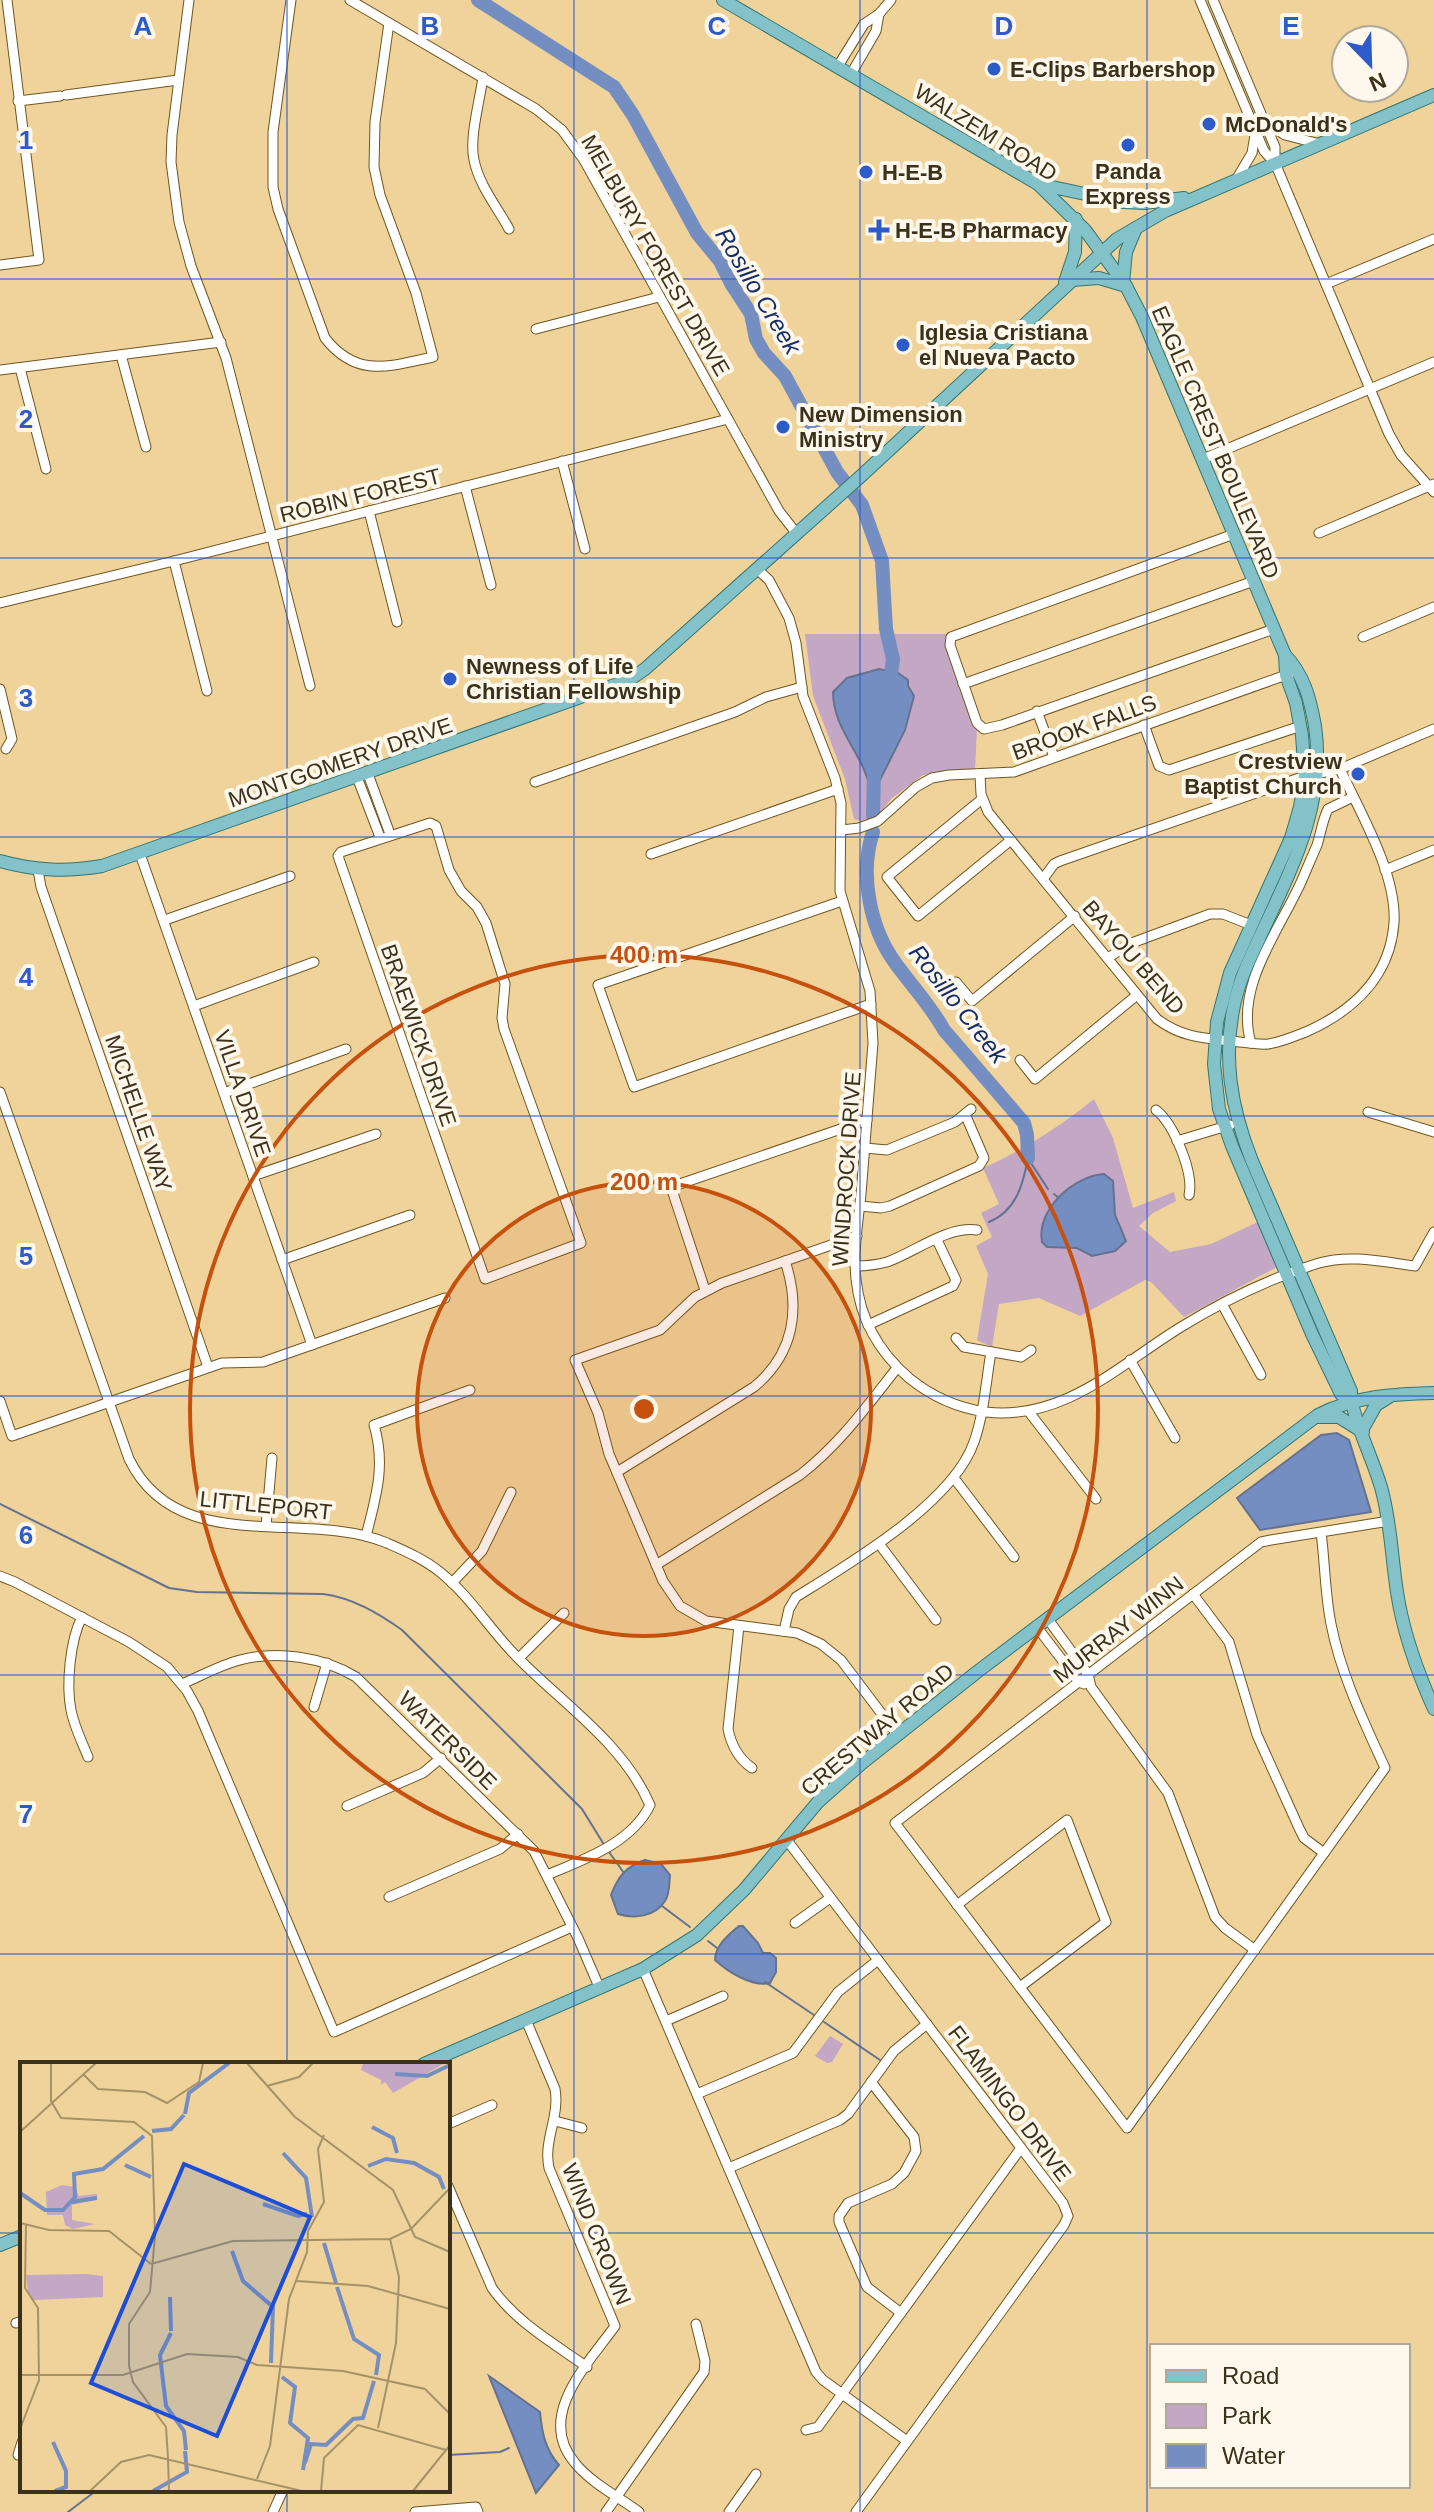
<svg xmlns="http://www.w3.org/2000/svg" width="1434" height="2512" font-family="Arial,sans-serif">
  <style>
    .green { fill: #c3a7c5 }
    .water { fill: #758ec1; stroke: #64728f; stroke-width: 2 }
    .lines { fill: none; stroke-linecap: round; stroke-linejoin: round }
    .stream { stroke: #64728f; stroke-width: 2 }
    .river { stroke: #758ec1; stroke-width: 14 }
    .minor-casing { stroke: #6f5620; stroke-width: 11 }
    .major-casing { stroke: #347573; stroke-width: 14 }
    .minor { stroke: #fff; stroke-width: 9 }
    .major { stroke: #83c2c8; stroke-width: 12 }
    .grid { fill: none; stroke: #2e5bca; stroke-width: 2; stroke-opacity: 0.55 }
    .ring { fill: none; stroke: #c6510f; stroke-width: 4 }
    .poi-dot { fill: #2e5bca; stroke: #fdf7ec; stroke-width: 3 }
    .labels { text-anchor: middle; stroke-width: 8; stroke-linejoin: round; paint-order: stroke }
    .poi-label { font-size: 22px; font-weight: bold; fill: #3c311a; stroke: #fdf7ec; text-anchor: start }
    .street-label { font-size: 22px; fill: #3c311a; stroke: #fdf7ec }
    .water-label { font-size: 24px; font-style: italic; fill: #142d6b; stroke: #fdf7ec }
    .inset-river { fill: none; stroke: #758ec1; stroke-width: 4 }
    .inset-road { fill: none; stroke: #a79267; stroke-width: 2 }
    .view { fill: #1d4ed8; fill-opacity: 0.15; stroke: #1d4ed8; stroke-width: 4 }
    .inset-edge { fill: none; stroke: #3c311a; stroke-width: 4 }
    .grid-label { font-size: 26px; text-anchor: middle; font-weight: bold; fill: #2e5bca; stroke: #fdf7ec; stroke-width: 8; stroke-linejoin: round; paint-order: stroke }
    .centre { fill: #c6510f; stroke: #fdf7ec; stroke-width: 4 }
    .ring-label { font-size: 24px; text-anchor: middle; font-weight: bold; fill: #c6510f; stroke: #fdf7ec; stroke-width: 8; stroke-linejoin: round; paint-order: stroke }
  </style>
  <rect width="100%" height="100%" fill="#efd39b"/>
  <g class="green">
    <path d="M805,634h141l-1,11 32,84 -2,40 -52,6 -31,23 -13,16 -17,7 -8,-2 -9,-40 -32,-83z"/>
    <path d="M1094,1099l19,39 20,70 41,-16 2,9 -23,12 -14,13 31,26 41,-8 49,-23 18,42 -1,4 -93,50 -33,-35 -6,-2 -65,36 -41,-18 -40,6 -7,43 -15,-7 11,-66 -12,-28 16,-9 -11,-24 18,-9 -16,-36c41,-18 76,-41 111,-69z"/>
    <path d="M830,2036l13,8 -11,18 -5,1 -12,-7z"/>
  </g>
  <g class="water">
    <path d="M879,669l19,4 10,7v6l6,10 -9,34 -29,58 -4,1c-4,-6 -6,-16 -10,-24 -12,-24 -29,-45 -29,-73l14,-14z"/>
    <path d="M1104,1174l9,7 2,34 11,26 -11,10 -23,5 -15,-8 -30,-1 -5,-5c-6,-33 32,-66 62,-68z"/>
    <path d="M1337,1433l12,7 22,72 -111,18 -23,-32 84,-63z"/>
    <path d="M645,1860l16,4 9,11c-1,8 0,19 -5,26 -10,16 -31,18 -47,13l-7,-19c7,-18 15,-29 34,-35z"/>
    <path d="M739,1926h4l15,17 5,10h7l6,5v14l-6,11c-18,4 -42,-11 -55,-23 0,-14 13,-25 24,-34z"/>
    <path d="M489,2376l51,36c2,21 5,37 19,53l-23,28z"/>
  </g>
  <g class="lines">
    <g class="stream">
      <path d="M1029,1160l19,29"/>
      <path d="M1054,1194l5,4"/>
      <path d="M989,1222c27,-11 34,-37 39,-64"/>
      <path d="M0,1504l169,84 28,4 126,2c30,4 55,19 79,36l180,179 21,34"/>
      <path d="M609,1852l15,21"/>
      <path d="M662,1906l28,21"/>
      <path d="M708,1941l9,7"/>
      <path d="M765,1982l49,33"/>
      <path d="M824,2022l56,38"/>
      <path d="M448,2455l52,-3 9,-4"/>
      <path d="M68,2512l29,-22"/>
    </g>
    <g class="river">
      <path d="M478,0l136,87 19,28 64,118 23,28 12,24 19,29 5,25 8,14 21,23 52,96 25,33 20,56 4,68 7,30 -4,30"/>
      <path d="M873,816l1,-43"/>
      <path d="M873,832c-14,42 -3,97 23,132 16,22 35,42 48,66l80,93 3,12 1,23"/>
    </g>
    <defs>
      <g id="minor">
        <path d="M189,0l-17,135 -1,27 8,60 12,44 35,92 84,328"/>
        <path d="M291,0l-18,132v55l5,22 47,129c32,41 65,28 108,19l-17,-64 -36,-98 -6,-28 1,-45 14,-99"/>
        <path d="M350,0l186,109 26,21 22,30 195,351 18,23"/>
        <path d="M1200,0l64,151 11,12 114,271 12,21 33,37"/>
        <path d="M1213,0l62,147v16"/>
        <path d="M838,66l26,-42 15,-10 12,-14"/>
        <path d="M851,74l25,-43 3,-17"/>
        <path d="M483,77c-3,23 -14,61 -9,83 5,25 23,47 35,69"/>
        <path d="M66,95l112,-15"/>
        <path d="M18,101l42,-5"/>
        <path d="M1268,123l17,12 35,9"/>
        <path d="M1236,180l16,-27 3,-18"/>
        <path d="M0,265l39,-5 -32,-260"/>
        <path d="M1326,284l108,-45"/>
        <path d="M536,329l123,-32"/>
        <path d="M121,355l25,92"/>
        <path d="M20,368l26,101"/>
        <path d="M0,370l221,-28"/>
        <path d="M1203,459l231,-97"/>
        <path d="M562,461l23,88"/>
        <path d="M465,486l26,99"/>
        <path d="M369,511l28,111"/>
        <path d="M1319,533l115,-49"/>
        <path d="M1234,534l-283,103 -1,8 27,78 7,6 18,-4 272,-96"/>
        <path d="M174,561l33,130"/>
        <path d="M758,570l11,10 20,38 7,25 7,53 32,82 6,25 -1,88 30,100 3,52c-4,50 -8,101 -12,151 -3,28 -8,57 -5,85 4,40 23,73 53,99 22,18 49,30 77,34 78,9 133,-47 195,-85 42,-26 90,-49 138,-64 31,-9 65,-1 96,3l19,-34"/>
        <path d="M0,603l174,-42 554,-142"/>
        <path d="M1363,637l71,-30"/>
        <path d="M963,684l291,-103"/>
        <path d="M0,689l12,50 -6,10"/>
        <path d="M1037,711l17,46"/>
        <path d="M1144,725l15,41 10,4 132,-44"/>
        <path d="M368,774l22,60"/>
        <path d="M980,775l1,19 7,18 169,207c24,18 45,19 74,22 12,1 25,4 37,3 14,-2 27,-8 40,-13 46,-21 82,-55 86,-108 3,-49 -34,-111 -54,-154"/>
        <path d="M357,777l23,60"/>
        <path d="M535,782l200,-70 31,-15 36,-10"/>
        <path d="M982,799l-95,78 31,39 93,-76"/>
        <path d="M430,823l6,3 13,44 12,21 16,16 9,16 19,61 -3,34 2,11 77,214 -96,36 -147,-423 3,-4z"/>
        <path d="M842,830l17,-2 19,-7 38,-34 16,-9 17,-3 65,-3 275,-98"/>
        <path d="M140,854l172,491"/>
        <path d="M651,854l187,-65"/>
        <path d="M38,870l3,17 167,480"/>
        <path d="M1385,870l49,-20"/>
        <path d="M1043,879l11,-15 6,-3 245,-85 35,-7 94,-40"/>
        <path d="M842,901l-244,84 36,102 237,-83"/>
        <path d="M165,920l125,-44"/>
        <path d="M1108,958l21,-14 81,-30h13l28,11"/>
        <path d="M956,982l16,19 103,-85"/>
        <path d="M194,1006l120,-44"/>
        <path d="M1251,1043c-17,-57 29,-113 51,-163 5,-12 10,-23 15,-35 4,-12 5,-24 11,-36l25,-12"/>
        <path d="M1020,1060l15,19 102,-84"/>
        <path d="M0,1092l129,367c49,100 173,49 258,84 18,8 37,16 53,29 30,24 50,58 77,85 46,47 106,86 133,148 -18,38 -67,55 -103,70"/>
        <path d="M224,1093l122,-44"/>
        <path d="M1156,1110c18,14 38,63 33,85"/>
        <path d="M1368,1112l66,20"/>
        <path d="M1177,1141l53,-16"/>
        <path d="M865,1148l22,2 68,-28 16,-13"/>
        <path d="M253,1176l123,-42"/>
        <path d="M860,1206l21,2 9,-2 89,-40 5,-8 -19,-44"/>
        <path d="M857,1236l-135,47 -27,14 -35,33 -85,30 23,53 11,41 54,127 17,25 26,15 91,12 24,11 20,16 56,74"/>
        <path d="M282,1260l128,-45"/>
        <path d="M855,1266c11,0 21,-1 32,-4 28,-10 60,-36 90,-32"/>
        <path d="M705,1290l-34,-103 196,-67"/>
        <path d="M1222,1304l39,71"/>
        <path d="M868,1325l85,-39 3,-6 -19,-40"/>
        <path d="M956,1338l8,9 57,10 10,-7"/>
        <path d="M1130,1360l45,78"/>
        <path d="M0,1401l12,35 210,-73 41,-1 182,-64"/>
        <path d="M1029,1412l67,87"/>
        <path d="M617,1472l137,-85c40,-33 47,-78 31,-126"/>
        <path d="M954,1478l60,79"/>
        <path d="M266,1526l6,-68"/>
        <path d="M1321,1532c4,31 4,62 10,92 10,51 33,98 54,144l-258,360 -232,-305 366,-281 10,-2 118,-19"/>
        <path d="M366,1536c10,-39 20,-71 8,-111l96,-35"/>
        <path d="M880,1545l56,75"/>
        <path d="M656,1565l144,-90c39,-30 67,-69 97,-107"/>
        <path d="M0,1576l15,6 114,60 38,25 20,24 11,20 136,321 238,-105"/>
        <path d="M452,1583l30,-32 29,-59"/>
        <path d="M1193,1594l36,48 28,93 42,93 5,10 20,15"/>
        <path d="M82,1617c-12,23 -16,68 -11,93 3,16 11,32 17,47"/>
        <path d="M1047,1618l41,56 3,13 77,106 47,124 10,11 30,22"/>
        <path d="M739,1626l-11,103c3,15 11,30 24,39"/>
        <path d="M1036,1626l43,56 5,2"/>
        <path d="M784,1631l5,-22 7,-12c53,-33 157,-94 178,-155 10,-28 12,-61 17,-90"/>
        <path d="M519,1658l45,-45"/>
        <path d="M182,1684c19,-8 38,-19 58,-24 37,-10 83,-3 116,17l178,174 44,87 22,51"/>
        <path d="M314,1707l13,-44"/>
        <path d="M347,1806l76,-33 18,-15"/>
        <path d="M786,1839l277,364 5,13 -4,9 -208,287"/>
        <path d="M389,1897l111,-48 18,-15"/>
        <path d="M957,1905l110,-85 39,102 -86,65"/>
        <path d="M795,1923l35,-25"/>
        <path d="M643,1969l173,403 7,8 84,61"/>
        <path d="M526,2020l29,69c5,28 -12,51 -6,79l66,158c-27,38 -80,90 -40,137 16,20 44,34 64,49"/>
        <path d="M666,2021l57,-25"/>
        <path d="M871,2082l43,55 2,14 -12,22 -12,11 -44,19 -9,13v6l28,65 34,26"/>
        <path d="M697,2094l96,-41 45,-61 40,-32"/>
        <path d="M555,2121l27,7"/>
        <path d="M448,2124l44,-19"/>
        <path d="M729,2168l111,-48 8,-6 46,-63 33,-27"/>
        <path d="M448,2186l44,102c24,34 61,55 95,79"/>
        <path d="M16,2323l6,-2"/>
        <path d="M806,2430l12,-3 203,-279"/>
        <path d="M18,2455l4,-13"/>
        <path d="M273,2512l10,-22"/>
        <path d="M415,2512l61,-5 2,5"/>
        <path d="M606,2512l98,-140 1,-11 -9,-37"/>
        <path d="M729,2512l27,-38"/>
      </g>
      <g id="major">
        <path d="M723,0l315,184 47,46 41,56 16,31 143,338 1,20 10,28 6,32 3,41 -5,31 -9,31 -61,135 -13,49 -3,42 5,45 13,37 80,188 29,60 10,7"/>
        <path d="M1038,184l85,18 22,1 39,-5"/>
        <path d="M1071,280l28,-2 27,8"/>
        <path d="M1065,282l10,-30 1,-33"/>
        <path d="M1123,283l3,-31 10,-24"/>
        <path d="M1285,655c19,20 25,43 30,71 11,74 -20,136 -51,202 -11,24 -23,47 -29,73 -13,56 -4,107 17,160l99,230c-1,25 26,75 32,104 8,32 9,65 14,97 6,41 20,79 37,117"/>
        <path d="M0,861c36,10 66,11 102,5l527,-186 16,-11 215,-192 257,-238 48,-28 269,-116"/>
        <path d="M1318,1417h21l24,15"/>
        <path d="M1362,1430l14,-25 13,-8"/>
        <path d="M424,2064l219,-95 54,-34 47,-45 74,-88 44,-39 115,-91 341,-257c37,-19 76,-21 116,-22"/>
        <path d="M0,2245l22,-9"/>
      </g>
    </defs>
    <use href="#minor" class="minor-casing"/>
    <use href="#major" class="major-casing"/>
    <use href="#minor" class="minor"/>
    <use href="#major" class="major"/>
  </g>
  <path class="grid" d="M287,0v2064M574,0v2512M860,0v2512M1147,0v2512M0,279h1434M0,558h1434M0,837h1434M0,1116h1434M0,1396h1434M0,1675h1434M0,1954h1434M0,2233h22M448,2233h986M287,2490v22"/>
  <circle cx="644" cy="1409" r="227" fill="#c6510f" fill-opacity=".12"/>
  <g class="ring">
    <circle cx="644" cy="1409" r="227"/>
    <circle cx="644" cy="1409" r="454"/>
  </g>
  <g class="poi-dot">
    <circle cx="994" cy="69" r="8"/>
    <circle cx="1209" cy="124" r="8"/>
    <circle cx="1128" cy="145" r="8"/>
    <circle cx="866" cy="172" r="8"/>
    <path d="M875 218h8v8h8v8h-8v8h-8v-8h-8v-8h8z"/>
    <circle cx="903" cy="345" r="8"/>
    <circle cx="783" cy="427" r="8"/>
    <circle cx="450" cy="679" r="8"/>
    <circle cx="1358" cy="774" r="8"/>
  </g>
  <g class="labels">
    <g class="poi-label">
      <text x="1010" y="77">E-Clips Barbershop</text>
      <text x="1225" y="132">McDonald's</text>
      <text x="1128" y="179" text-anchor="middle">Panda<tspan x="1128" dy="25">Express</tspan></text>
      <text x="882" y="180">H-E-B</text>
      <text x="895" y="238">H-E-B Pharmacy</text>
      <text x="919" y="340">Iglesia Cristiana<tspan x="919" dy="25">el Nueva Pacto</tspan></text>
      <text x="799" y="422">New Dimension<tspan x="799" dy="25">Ministry</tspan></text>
      <text x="466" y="674">Newness of Life<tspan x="466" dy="25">Christian Fellowship</tspan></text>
      <text x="1342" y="769" text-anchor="end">Crestview<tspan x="1342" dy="25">Baptist Church</tspan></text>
    </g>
    <g class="street-label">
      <text transform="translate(986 132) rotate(32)" y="8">WALZEM ROAD</text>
      <text transform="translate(656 255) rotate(60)" y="8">MELBURY FOREST DRIVE</text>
      <text transform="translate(1216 442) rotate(67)" y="8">EAGLE CREST BOULEVARD</text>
      <text transform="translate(360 495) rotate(-14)" y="8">ROBIN FOREST</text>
      <text transform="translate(1084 727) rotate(-20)" y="8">BROOK FALLS</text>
      <text transform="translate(340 762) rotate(-19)" y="8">MONTGOMERY DRIVE</text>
      <text transform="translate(1134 957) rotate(49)" y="8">BAYOU BEND</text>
      <text transform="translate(419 1035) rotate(71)" y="8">BRAEWICK DRIVE</text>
      <text transform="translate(243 1093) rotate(71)" y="8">VILLA DRIVE</text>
      <text transform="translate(139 1113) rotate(71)" y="8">MICHELLE WAY</text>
      <text transform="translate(846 1169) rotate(-86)" y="8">WINDROCK DRIVE</text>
      <text transform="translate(266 1505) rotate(6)" y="8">LITTLEPORT</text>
      <text transform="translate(1118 1629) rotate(-38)" y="8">MURRAY WINN</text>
      <text transform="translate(877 1729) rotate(-40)" y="8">CRESTWAY ROAD</text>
      <text transform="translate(448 1740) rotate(45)" y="8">WATERSIDE</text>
      <text transform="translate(1010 2103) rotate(53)" y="8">FLAMINGO DRIVE</text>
      <text transform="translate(597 2234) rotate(68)" y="8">WIND CROWN</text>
    </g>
    <g class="water-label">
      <text transform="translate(758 291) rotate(59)" y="8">Rosillo Creek</text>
      <text transform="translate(958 1004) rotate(52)" y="8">Rosillo Creek</text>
    </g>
  </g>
  <g transform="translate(20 2062)">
    <rect width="430" height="430" fill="#efd39b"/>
    <path d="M343,1h82l-52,30 -8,-11 -4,3v-5l-20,-10zM42,123l13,2 4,9 18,-2v5l-25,6v15l23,4 -22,5 -8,-4 -2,-10h-16l-1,-23zM66,212l17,2v21l-69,3 -6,-7 -2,-18z" fill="#c3a7c5"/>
    <path class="inset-river" d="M375,12l32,2 23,-11M165,52l4,-21 40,-30M352,65l21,11 4,15M132,69l19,-2 13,-14M263,91l23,25 6,39M105,103l26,12M348,104l18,-7 28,4 25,14 5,12M0,131l25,17h18l12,-13 -1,-23 29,-5 41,-33M52,140l25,-4M243,142l35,12 9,-2M304,181l12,40M212,189l11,30 30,26 -2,56M317,225l17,52 25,16 -3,20M150,235l1,34M151,271l-11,22 3,26 3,25 18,25 2,19M262,315l13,10 -5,36 18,15 -5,32M33,380l13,29v16l-11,4M285,401l6,-19 15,1 27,-26 10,-1 11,-37M133,429l34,-19 -2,-21"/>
    <path class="inset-road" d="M31,1v38l10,17 73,4 18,14 3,100 -5,56 -21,32v42l4,16 33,45 2,31M227,1l48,54 98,73 22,47 35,15M63,12l15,15 47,3 22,11 32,-21 4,-19M247,24l32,-9 14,-14M0,70l76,-69M0,161l29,7 60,1 42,33M131,202l82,-23 157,-2 21,-10 39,-41M277,219l71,5 82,23M0,313h103l64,-21 51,3 19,8 86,6 82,18 25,25M358,366l18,-85 3,-66 -9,-38M0,367l19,-49 -1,-72 -13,-20 1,-64M148,396l1,33M237,417l13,-33 19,-147 18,-47 1,-21 16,-29 -6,-53 6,-14M70,429l31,-29 28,-7 153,36M301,429l3,-33 34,-33 88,25M393,429l37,-46"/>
    <path class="view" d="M164,102l126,53 -93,219 -126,-53z"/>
    <rect width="430" height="430" class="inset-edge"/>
  </g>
  <g class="grid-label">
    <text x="143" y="35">A</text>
    <text x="430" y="35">B</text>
    <text x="717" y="35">C</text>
    <text x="1004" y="35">D</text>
    <text x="1291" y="35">E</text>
    <text x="26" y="149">1</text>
    <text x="26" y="428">2</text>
    <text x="26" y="707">3</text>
    <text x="26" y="986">4</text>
    <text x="26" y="1265">5</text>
    <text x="26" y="1544">6</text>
    <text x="26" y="1823">7</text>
  </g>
  <circle cx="644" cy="1409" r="12" class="centre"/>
  <g class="ring-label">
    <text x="644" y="963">400 m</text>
    <text x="644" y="1190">200 m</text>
  </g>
  <rect x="1150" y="2344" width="260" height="144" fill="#fdf7ec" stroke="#b0a898" stroke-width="2"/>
  <rect x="1166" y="2370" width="40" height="12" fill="#83c2c8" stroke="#b0a898" stroke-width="2"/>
  <text x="1222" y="2384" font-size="24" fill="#3c311a">Road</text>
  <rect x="1166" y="2404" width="40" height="24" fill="#c3a7c5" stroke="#b0a898" stroke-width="2"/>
  <text x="1222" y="2424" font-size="24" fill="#3c311a">Park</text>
  <rect x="1166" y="2444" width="40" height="24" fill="#758ec1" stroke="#b0a898" stroke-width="2"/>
  <text x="1222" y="2464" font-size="24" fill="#3c311a">Water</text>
  <g transform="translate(1370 64) rotate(157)"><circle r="38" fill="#fdf7ec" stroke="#b0a898" stroke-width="2"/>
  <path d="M0-6L14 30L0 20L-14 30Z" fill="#2e5bca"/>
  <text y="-12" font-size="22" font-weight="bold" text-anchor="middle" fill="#3c311a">N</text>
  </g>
</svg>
